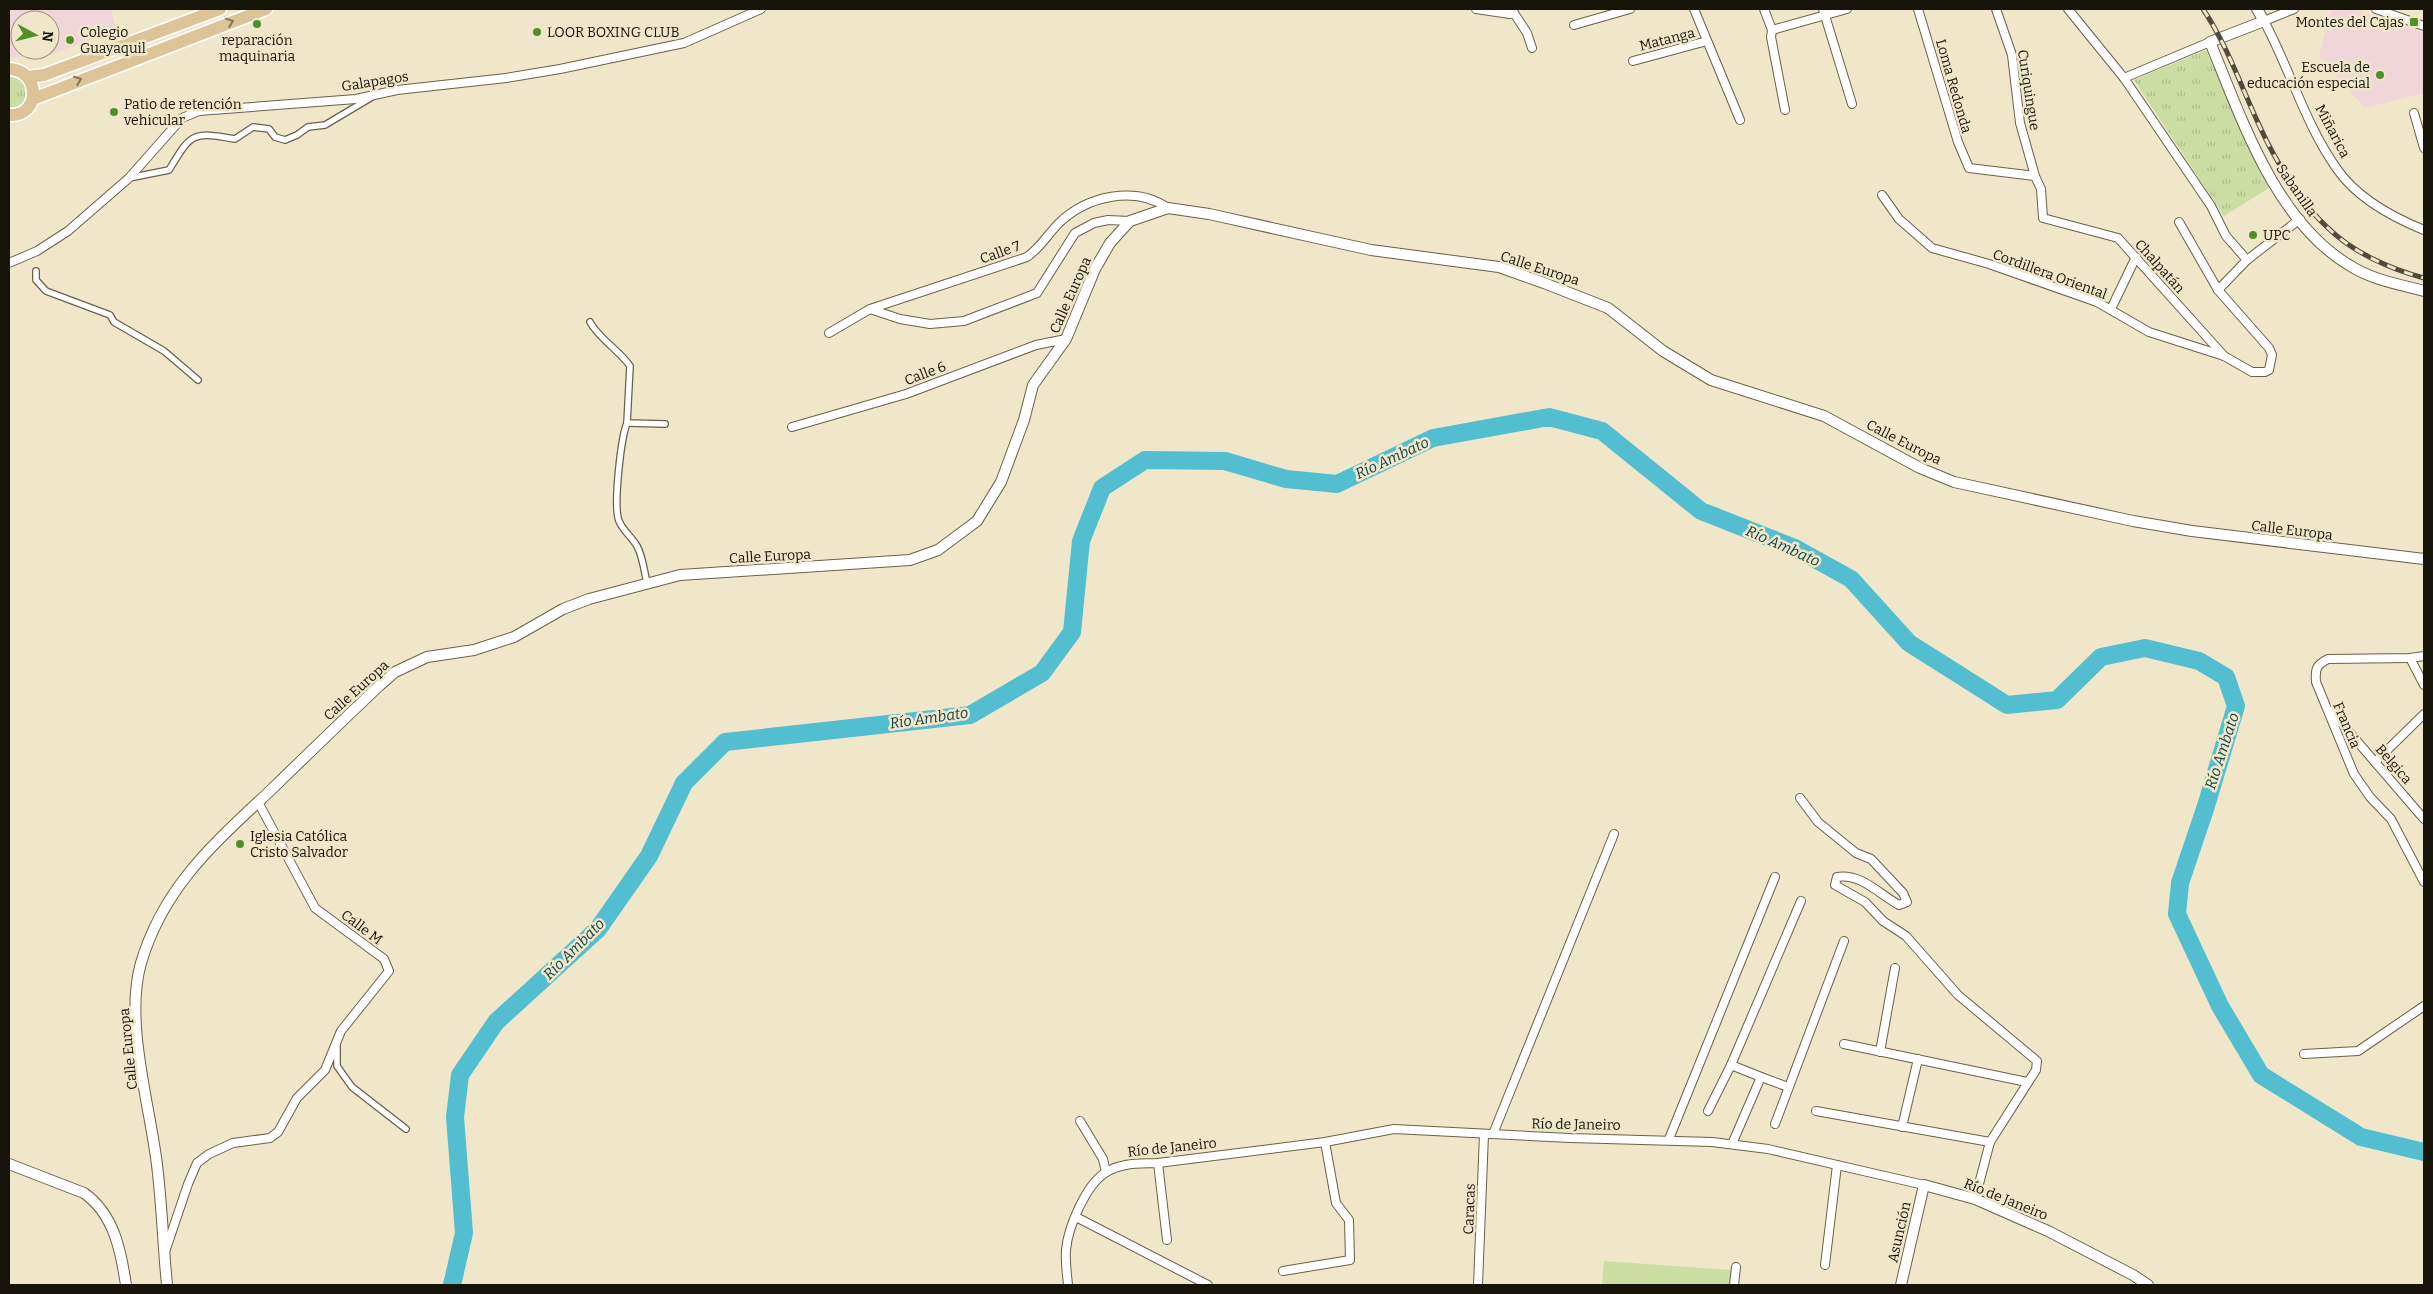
<svg xmlns="http://www.w3.org/2000/svg" width="2433" height="1294" font-family="Bitter,serif">
  <style>
    .commercial { fill: #f0d5d9; fill-rule: evenodd }
    .grass { fill: #cbdda2 }
    .park { fill: url(#park-tufts) }
    .lines { fill: none; stroke-linecap: round; stroke-linejoin: round }
    .river { stroke: #53bed0; stroke-width: 18 }
    .pedestrian-casing { stroke: #696148; stroke-width: 8 }
    .minor-casing { stroke: #696148; stroke-width: 10 }
    .tertiary-casing { stroke: #696148; stroke-width: 12 }
    .primary-casing { stroke: #fff; stroke-width: 15 }
    .pedestrian { stroke: #fff; stroke-width: 5.5 }
    .minor { stroke: #fff; stroke-width: 8 }
    .tertiary { stroke: #fff; stroke-width: 10 }
    .primary { stroke: #dcc498; stroke-width: 12 }
    .rail-casing { stroke: #504b3c; stroke-width: 5 }
    .rail { stroke: #f0e7ca; stroke-width: 3; stroke-dasharray: 9; stroke-linecap: butt }
    .oneway { stroke: #837458 }
    .poi-dot { fill: #538e2c; stroke: #f0e7ca; stroke-width: 2 }
    .labels { text-anchor: middle; stroke-width: 5; stroke-linejoin: round; paint-order: stroke }
    .poi-label { font-size: 14px; fill: #161309; stroke: #f0e7ca; text-anchor: start }
    .street-label { font-size: 14px; fill: #161309; stroke: #f0e7ca }
    .water-label { font-size: 15px; font-style: italic; fill: #104249; stroke: #f0e7ca }
  </style>
  <defs>
    <pattern id="park-tufts" width="24" height="20" patternUnits="userSpaceOnUse" patternTransform="scale(1.25)"><rect width="24" height="20" fill="#cbdda2"/><path d="M3 7l-1-3M5 7V3M7 7l1-3M15 17l-1-3M17 17v-4M19 17l1-3" fill="none" stroke="#aebd8a"/></pattern>
  </defs>
  <rect width="100%" height="100%" fill="#f0e7ca"/>
  <g class="commercial">
    <path d="M9,9h102l5,21 -82,31 -9,-5 -16,2zM20,20h30v30h-30z"/>
    <path d="M2331,9h22l71,24v60l-59,15 -46,-51z"/>
  </g>
  <path class="grass" d="M1604,1261l127,9 -1,15h-128z"/>
  <g class="park">
    <path d="M2206,50l63,138 -45,28 -90,-136z"/>
    <path d="M9,74h5l14,11 -2,17 -10,7 -7,1z"/>
  </g>
  <g class="lines">
    <path class="river" d="M452,1285l12,-52 -9,-116 5,-42 36,-53 102,-93 51,-73 35,-73 41,-41 245,-27 72,-42 30,-41 9,-91 21,-53 43,-28 80,1 61,18 51,5 96,-46 116,-21 53,14 99,80 94,37 56,31 58,64 98,62 50,-5 44,-43 44,-9 54,13 27,16 10,29 -30,100 -26,77 -3,31 43,92 41,69 100,62 63,15"/>
    <defs>
      <g id="pedestrian">
        <path d="M129,178l40,-8c22,-36 22,-39 66,-31l18,-12 16,2 6,8 10,3 12,-5 11,-8 17,-2 47,-28"/>
        <path d="M36,271v9l10,11 64,24 4,7 50,29 34,29"/>
        <path d="M590,322c9,17 29,28 40,44l-3,57 38,1"/>
        <path d="M627,423c-6,15 -14,83 -8,98 4,10 13,16 18,25 6,11 7,25 10,37"/>
        <path d="M337,1044v22l15,21 54,42"/>
      </g>
      <g id="minor">
        <path d="M1476,9l34,5 4,-1 -2,-4"/>
        <path d="M1694,9l46,111"/>
        <path d="M1764,9l8,21"/>
        <path d="M1823,9l29,95"/>
        <path d="M1918,9l40,133 11,26 66,8"/>
        <path d="M1996,9l16,46 8,68 15,53 6,13 2,29 75,20 106,118"/>
        <path d="M2068,9l56,69 87,128 15,30 21,24"/>
        <path d="M2294,9l-30,12c26,48 41,103 73,148 20,29 55,48 87,61"/>
        <path d="M2376,9l48,17"/>
        <path d="M1514,13l13,20 5,15"/>
        <path d="M1574,25l56,-16"/>
        <path d="M1772,30l-1,7 14,73"/>
        <path d="M1772,30l75,-21"/>
        <path d="M1633,61l74,-20"/>
        <path d="M2124,78l86,-36"/>
        <path d="M2414,113l10,35"/>
        <path d="M1882,195l17,24 33,29 57,16 108,38 52,30 75,24 28,16h13l4,-2 3,-15 -3,-7 -51,-58 -39,-68"/>
        <path d="M9,263l28,-12 31,-20 61,-53 53,-60 17,-7 157,-12 41,-9 109,-12 54,-9 124,-26 77,-34"/>
        <path d="M2218,290l29,-30 53,-41"/>
        <path d="M870,309l30,10 30,5 34,-3 73,-28 38,-60 19,-10 14,-3 22,1"/>
        <path d="M2111,309l25,-52"/>
        <path d="M829,333l41,-24 157,-52c13,-9 21,-23 32,-34 28,-27 76,-38 109,-15"/>
        <path d="M792,427l114,-33 130,-49 30,-6"/>
        <path d="M2424,656l-14,2 -82,1c-12,6 -13,10 -12,23l38,92 16,23 21,22 33,63"/>
        <path d="M2410,658l14,27"/>
        <path d="M2331,711l93,108"/>
        <path d="M2375,762l49,-48"/>
        <path d="M1800,798l18,24 38,31 15,6 32,34 4,9 -8,3c-20,-11 -38,-32 -62,-28l-2,8 30,17 18,19 23,15 52,59 79,66 -1,9 -46,72 -15,57"/>
        <path d="M1844,1044l183,38"/>
        <path d="M1880,1052l15,-84"/>
        <path d="M2304,1054l54,-3 66,-45"/>
        <path d="M1731,1065l30,12 -29,67"/>
        <path d="M1761,1077l27,10"/>
        <path d="M1708,1111l23,-46 70,-164"/>
        <path d="M1816,1111l174,31"/>
        <path d="M1080,1121l23,38 3,13"/>
        <path d="M1775,1124l69,-183"/>
        <path d="M1902,1127l16,-68"/>
        <path d="M1493,1134l121,-300"/>
        <path d="M1669,1139l106,-262"/>
        <path d="M1158,1163l9,77"/>
        <path d="M1076,1217l132,68"/>
        <path d="M165,1252l23,-68 9,-21 12,-9 24,-11 37,-5 8,-6 19,-34 28,-28 16,-39 48,-60 -5,-12 -69,-51 -57,-106"/>
        <path d="M1825,1265l12,-100"/>
        <path d="M1283,1271l67,-11 -1,-40 -13,-17 -11,-61"/>
        <path d="M1068,1285c-1,-11 -3,-23 -2,-35 2,-23 20,-65 39,-77 16,-11 35,-9 53,-10l167,-21 69,-13 176,9 142,4 56,7 156,36"/>
        <path d="M1478,1285l6,-151"/>
        <path d="M1734,1285l2,-18"/>
      </g>
      <g id="tertiary">
        <path d="M2257,9l7,12 -54,21c31,75 65,179 139,223 23,15 49,19 75,26"/>
        <path d="M9,1164l75,29c30,21 37,58 42,92"/>
        <path d="M167,1285c-4,-40 -5,-80 -10,-120 -7,-60 -33,-143 -16,-202 23,-78 75,-121 132,-175 35,-34 70,-68 106,-102l16,-14 32,-15 47,-7 40,-13 49,-28 26,-10 91,-24 230,-15 28,-10 39,-29 24,-39 23,-62 9,-35 33,-46 29,-70 15,-26 20,-22 38,-13 41,6 162,36 128,17 45,16 64,25 55,43 48,29 113,36 96,52 34,14 179,39 59,10 232,28"/>
        <path d="M1901,1285l23,-100 51,14 73,32 85,44 15,10"/>
      </g>
      <g id="primary">
        <path d="M9,69c32,1 32,48 0,46"/>
        <path d="M28,77l16,-2 176,-66"/>
        <path d="M33,99l233,-90"/>
      </g>
    </defs>
    <use href="#pedestrian" class="pedestrian-casing"/>
    <use href="#minor" class="minor-casing"/>
    <use href="#tertiary" class="tertiary-casing"/>
    <use href="#primary" class="primary-casing"/>
    <use href="#pedestrian" class="pedestrian"/>
    <use href="#minor" class="minor"/>
    <use href="#tertiary" class="tertiary"/>
    <use href="#primary" class="primary"/>
    <defs>
      <path id="rail" d="M2203,9c30,45 44,97 70,144 13,24 34,56 54,74 25,25 63,42 97,51"/>
    </defs>
    <use href="#rail" class="rail-casing"/>
    <use href="#rail" class="rail"/>
  </g>
  <defs><path id="oneway-chevron" d="M-2-3.5L2.5 0L-2 3.5" fill="none" stroke-width="1.6" stroke-linecap="round" stroke-linejoin="round" transform="scale(1.25)"/></defs>
  <g class="oneway">
    <use href="#oneway-chevron" transform="translate(230 22) rotate(-21)"/>
    <use href="#oneway-chevron" transform="translate(78 80) rotate(-21)"/>
  </g>
  <g class="poi-dot">
    <rect x="2409" y="17" width="10" height="10" rx="2.5"/>
    <circle cx="257" cy="24" r="5"/>
    <circle cx="537" cy="32" r="5"/>
    <circle cx="70" cy="40" r="5"/>
    <circle cx="2380" cy="75" r="5"/>
    <circle cx="114" cy="112" r="5"/>
    <circle cx="2253" cy="235" r="5"/>
    <circle cx="240" cy="844" r="5"/>
  </g>
  <g class="labels">
    <g class="poi-label">
      <text x="2404" y="27" text-anchor="end">Montes del Cajas</text>
      <text x="80" y="37">Colegio<tspan x="80" dy="16">Guayaquil</tspan></text>
      <text x="547" y="37">LOOR BOXING CLUB</text>
      <text x="257" y="45" text-anchor="middle">reparación<tspan x="257" dy="16">maquinaria</tspan></text>
      <text x="2370" y="72" text-anchor="end">Escuela de<tspan x="2370" dy="16">educación especial</tspan></text>
      <text x="124" y="109">Patio de retención<tspan x="124" dy="16">vehicular</tspan></text>
      <text x="2263" y="240">UPC</text>
      <text x="250" y="841">Iglesia Católica<tspan x="250" dy="16">Cristo Salvador</tspan></text>
    </g>
    <g class="street-label">
      <text transform="translate(1667 39) rotate(-14)" y="5">Matanga</text>
      <text transform="translate(375 81) rotate(-9)" y="5">Galapagos</text>
      <text transform="translate(1954 86) rotate(74)" y="5">Loma Redonda</text>
      <text transform="translate(2029 90) rotate(81)" y="5">Curiquingue</text>
      <text transform="translate(2333 131) rotate(62)" y="5">Miñarica</text>
      <text transform="translate(2297 190) rotate(55)" y="5">Sabanilla</text>
      <text transform="translate(1000 252) rotate(-20)" y="5">Calle 7</text>
      <text transform="translate(2160 266) rotate(48)" y="5">Chalpatán</text>
      <text transform="translate(1540 268) rotate(18)" y="5">Calle Europa</text>
      <text transform="translate(2050 274) rotate(20)" y="5">Cordillera Oriental</text>
      <text transform="translate(1070 295) rotate(-66)" y="5">Calle Europa</text>
      <text transform="translate(925 373) rotate(-21)" y="5">Calle 6</text>
      <text transform="translate(1904 442) rotate(27)" y="5">Calle Europa</text>
      <text transform="translate(2292 530) rotate(7)" y="5">Calle Europa</text>
      <text transform="translate(770 556) rotate(-3)" y="5">Calle Europa</text>
      <text transform="translate(356 690) rotate(-42)" y="5">Calle Europa</text>
      <text transform="translate(2347 725) rotate(67)" y="5">Francia</text>
      <text transform="translate(2394 764) rotate(49)" y="5">Belgica</text>
      <text transform="translate(362 927) rotate(37)" y="5">Calle M</text>
      <text transform="translate(128 1049) rotate(-96)" y="5">Calle Europa</text>
      <text transform="translate(1576 1124) rotate(1)" y="5">Río de Janeiro</text>
      <text transform="translate(1172 1147) rotate(-6)" y="5">Río de Janeiro</text>
      <text transform="translate(2006 1199) rotate(22)" y="5">Río de Janeiro</text>
      <text transform="translate(1469 1209) rotate(-88)" y="5">Caracas</text>
      <text transform="translate(1899 1232) rotate(-77)" y="5">Asunción</text>
    </g>
    <g class="water-label">
      <text transform="translate(1392 458) rotate(-25)" y="5">Río Ambato</text>
      <text transform="translate(1783 546) rotate(24)" y="5">Río Ambato</text>
      <text transform="translate(929 718) rotate(-8)" y="5">Río Ambato</text>
      <text transform="translate(2222 751) rotate(-72)" y="5">Río Ambato</text>
      <text transform="translate(574 949) rotate(-45)" y="5">Río Ambato</text>
    </g>
  </g>
  <rect width="2433" height="1294" fill="none" stroke="#161309" stroke-width="20"/>
  <g transform="translate(35 35) rotate(97)"><circle r="24" fill="#f0e7ca" stroke="#99927d"/>
  <path d="M0-4L9 19L0 12L-9 19Z" fill="#538e2c"/>
  <text y="-8" font-size="14" font-weight="bold" text-anchor="middle" fill="#161309">N</text>
  </g>
</svg>
